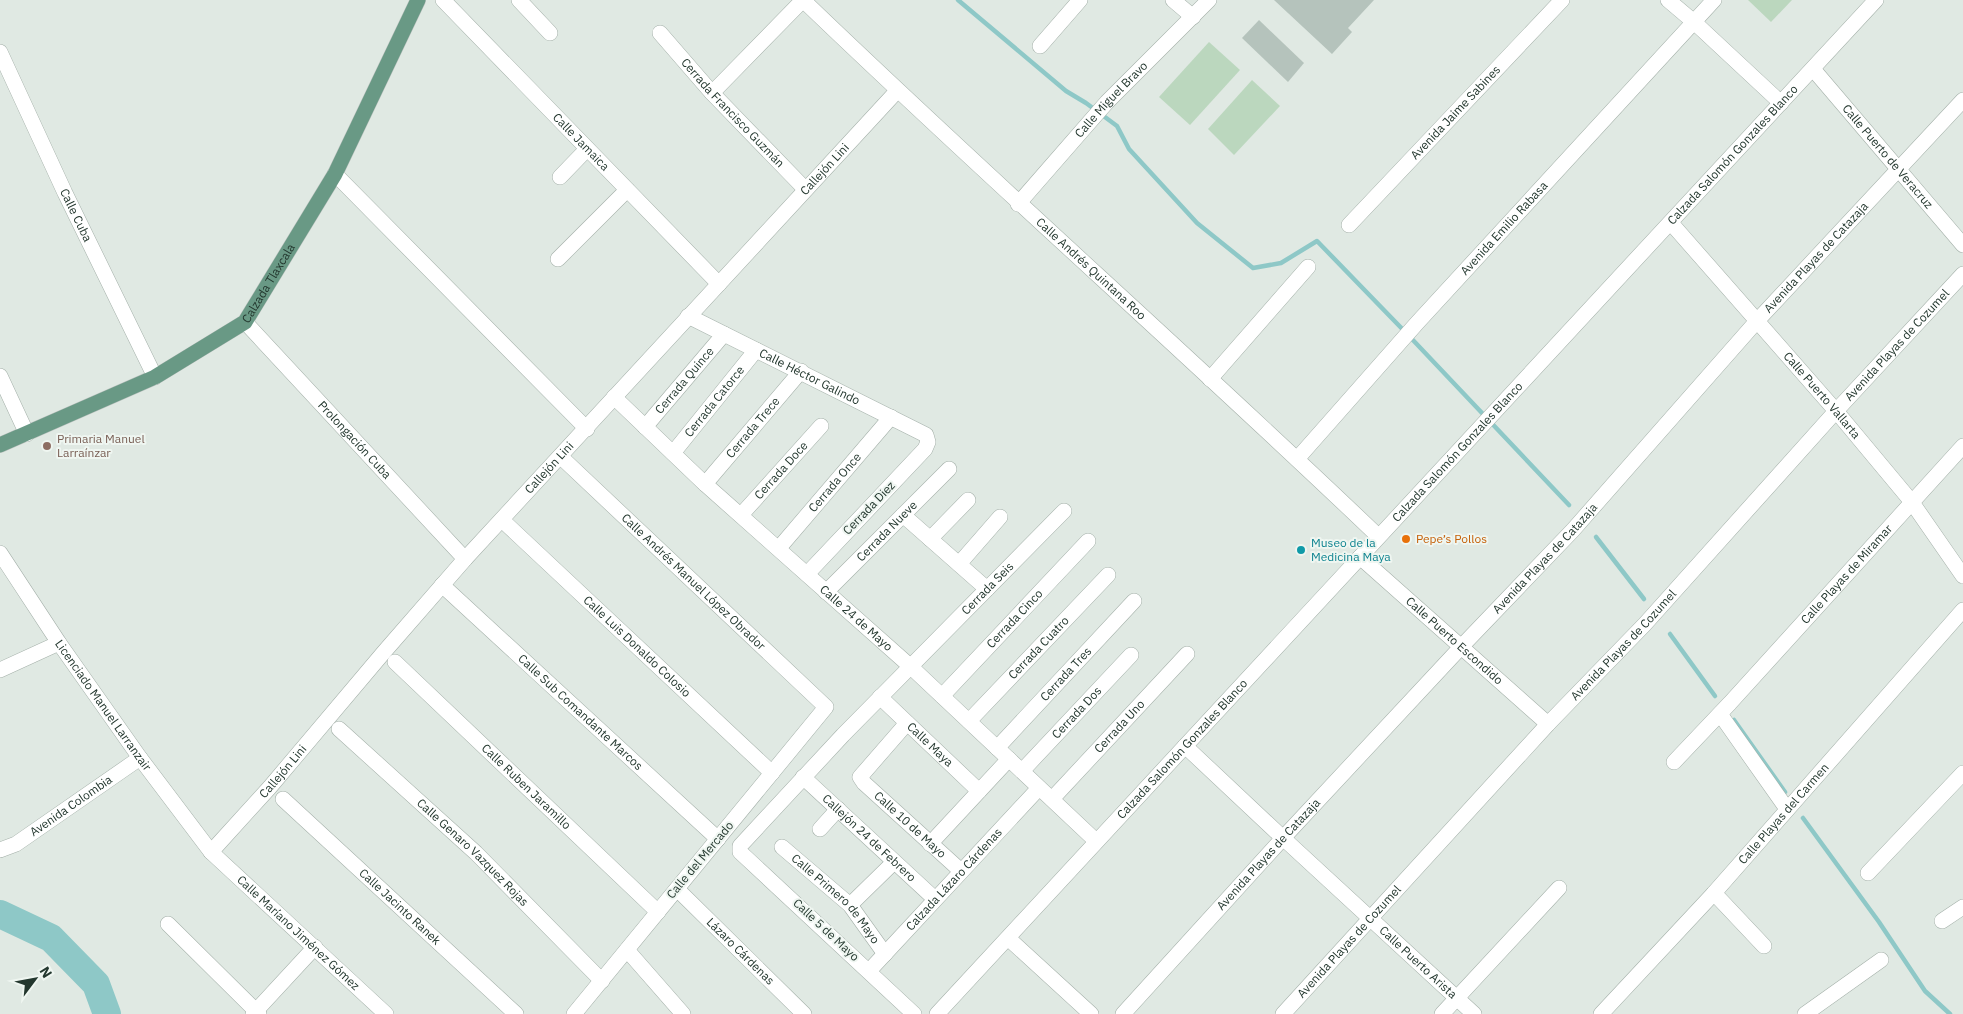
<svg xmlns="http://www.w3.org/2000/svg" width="1963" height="1014" font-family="'IBM Plex Sans',sans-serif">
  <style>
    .green { fill: #bbd7be }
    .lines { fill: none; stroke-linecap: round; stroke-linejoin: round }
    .stream { stroke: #8ec8c7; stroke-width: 4.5 }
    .river { stroke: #8ec8c7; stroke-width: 28 }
    .building { fill: #b5c3bc }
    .minor-casing { stroke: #a4b0a9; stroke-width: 16 }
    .major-casing { stroke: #bdc3c0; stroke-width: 16 }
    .minor { stroke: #fff; stroke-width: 15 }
    .major { stroke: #699985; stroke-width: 15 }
    .education-dot { fill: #8d6e63; stroke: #eff6f1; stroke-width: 2 }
    .food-dot { fill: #e8710a; stroke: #eff6f1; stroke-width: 2 }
    .culture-dot { fill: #0f9aa8; stroke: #eff6f1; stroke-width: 2 }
    .labels { text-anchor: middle; stroke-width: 4; stroke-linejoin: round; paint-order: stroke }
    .street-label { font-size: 12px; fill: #23372e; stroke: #eff6f1 }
    .education-label { font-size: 12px; fill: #785e54; stroke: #eff6f1; text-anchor: start }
    .food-label { font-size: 12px; fill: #c56008; stroke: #eff6f1; text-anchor: start }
    .culture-label { font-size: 12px; fill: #0d838f; stroke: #eff6f1; text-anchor: start }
  </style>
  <rect width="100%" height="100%" fill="#e0e9e3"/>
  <g class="green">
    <path d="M1748,0h44l-21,22z"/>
    <path d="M1209,42l31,28 -50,55 -31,-28z"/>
    <path d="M1252,80l28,26 -46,49 -26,-26z"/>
  </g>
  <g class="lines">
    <g class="stream">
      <path d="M958,0l108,91 20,12 31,23 12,23 68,74 56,45 28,-5 36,-22 94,97 158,167"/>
      <path d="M1596,537l48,62"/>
      <path d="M1670,634l45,62"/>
      <path d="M1734,720l51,72"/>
      <path d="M1803,818l76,104 46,69 25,23"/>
    </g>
    <path class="river" d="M0,914l51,24 45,46 11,30"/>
  </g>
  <g class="building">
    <path d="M1274,0h100l-26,28 4,4 -20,22z"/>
    <path d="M1259,20l45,43 -16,19 -46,-44z"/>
  </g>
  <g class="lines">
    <defs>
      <g id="minor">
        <path id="s1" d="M443,0l276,284"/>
        <path d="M519,0l31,33"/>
        <path id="s2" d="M803,0c189,182 386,355 575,536"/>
        <path d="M1173,0l20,17"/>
        <path d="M1668,0l26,22 87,81"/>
        <path id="s3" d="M660,33l52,60 93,96"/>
        <path d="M1040,46l40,-46"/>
        <path id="s4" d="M0,52l65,141 90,184"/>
        <path id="s5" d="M1813,69l150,176"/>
        <path d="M712,93l91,-93"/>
        <path d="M335,174l252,255"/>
        <path d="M560,177l27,-28"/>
        <path id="s6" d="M1018,204l89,-102 102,-102"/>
        <path id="s7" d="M1671,223l165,188 75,90 52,75"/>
        <path id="s8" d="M1349,225l213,-225"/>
        <path d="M558,259l69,-69"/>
        <path id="s9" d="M688,316l238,119 2,7 -3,7 -118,125"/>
        <path id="s10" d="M245,322l220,237"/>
        <path d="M0,376l27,58"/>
        <path d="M1210,379l98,-112"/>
        <path id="s11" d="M614,397l91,87 205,182 186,175"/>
        <path id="s12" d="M645,427l79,-93"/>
        <path id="s13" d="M673,453l83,-103"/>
        <path id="s14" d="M561,457l265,250 -252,307"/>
        <path id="s15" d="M1297,459l120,-136 297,-323"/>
        <path id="s16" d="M705,484l96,-113"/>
        <path id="s17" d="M741,515l80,-89"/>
        <path d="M903,515l84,74"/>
        <path id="s18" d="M502,520l270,253"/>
        <path d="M930,539l38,-39"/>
        <path id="s19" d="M779,548l112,-131"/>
        <path id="s20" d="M0,553l59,90 81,115 71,94 175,162"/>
        <path id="s21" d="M1360,557l188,167"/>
        <path d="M959,564l41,-47"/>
        <path id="s22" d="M442,585l276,254"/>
        <path id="s23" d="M826,592l123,-123"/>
        <path id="s24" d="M395,662l263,250"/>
        <path d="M0,670l59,-27"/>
        <path id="s25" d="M942,696l146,-155"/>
        <path id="s26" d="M880,697l99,94"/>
        <path d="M1720,714l67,95"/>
        <path id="s27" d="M969,721l139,-146"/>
        <path id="s28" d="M907,723l-47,54 4,6 97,88"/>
        <path id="s29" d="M339,729l137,124 126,128"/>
        <path id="s30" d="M1185,746l98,92 191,176"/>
        <path id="s31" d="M997,748l137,-147"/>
        <path id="s32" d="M1674,762l56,-59 233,-257"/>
        <path id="s33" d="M1022,771l109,-116"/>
        <path id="s34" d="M803,777l132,122"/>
        <path id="s35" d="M283,799l233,215"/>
        <path id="s36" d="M1052,799l135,-145"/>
        <path d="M820,829l18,-20"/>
        <path d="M930,844l79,-85"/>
        <path id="s37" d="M782,847l68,58 35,49"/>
        <path id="s38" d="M0,850l16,-6 124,-86"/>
        <path id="s39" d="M211,852l59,-65 114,-135 81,-93 432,-468"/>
        <path d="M1868,873l95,-100"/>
        <path id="s40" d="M677,889l127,125"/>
        <path d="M1714,893l50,53"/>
        <path d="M850,905l44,-43"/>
        <path d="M1942,921l21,-14"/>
        <path d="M168,924l91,90"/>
        <path d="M1009,939l82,75"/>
        <path d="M627,950l56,64"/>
        <path id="s41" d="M869,971l170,-183"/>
        <path d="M253,1014l62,-67"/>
        <path id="s42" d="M914,1014l-174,-162v-6l103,-111 221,-224"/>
        <path id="s43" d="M937,1014l939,-1014"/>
        <path id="s44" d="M1123,1014l160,-176 178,-191 112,-117 183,-208 207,-222"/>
        <path id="s45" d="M1283,1014l265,-290 97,-100 191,-213 127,-137"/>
        <path d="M1442,1014l117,-126"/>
        <path id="s46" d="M1601,1014l113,-121 249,-283"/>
        <path d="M1805,1014l76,-54"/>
      </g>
      <g id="major">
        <path id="s47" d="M0,445l155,-68 90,-55 90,-148 83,-174"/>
      </g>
    </defs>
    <use href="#minor" class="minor-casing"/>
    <use href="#major" class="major-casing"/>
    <use href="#minor" class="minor"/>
    <use href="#major" class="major"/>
  </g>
  <circle class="education-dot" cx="47" cy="446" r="5"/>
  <circle class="food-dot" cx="1406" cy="539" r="5"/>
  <circle class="culture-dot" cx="1301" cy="550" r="5"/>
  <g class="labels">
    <g class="street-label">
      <text dy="4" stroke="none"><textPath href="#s6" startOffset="140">Calle Miguel Bravo</textPath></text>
      <text dy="4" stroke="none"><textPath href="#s3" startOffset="108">Cerrada Francisco Guzmán</textPath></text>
      <text dy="4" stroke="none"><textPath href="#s8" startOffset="155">Avenida Jaime Sabines</textPath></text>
      <text dy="4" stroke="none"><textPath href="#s1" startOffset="198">Calle Jamaica</textPath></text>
      <text dy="4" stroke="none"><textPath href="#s43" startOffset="1171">Calzada Salomón Gonzales Blanco</textPath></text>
      <text dy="4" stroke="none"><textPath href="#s5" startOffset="115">Calle Puerto de Veracruz</textPath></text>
      <text dy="4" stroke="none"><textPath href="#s39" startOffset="918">Callejón Lini</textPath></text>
      <text dy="4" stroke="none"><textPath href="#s4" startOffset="180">Calle Cuba</textPath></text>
      <text dy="4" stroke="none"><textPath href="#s15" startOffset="310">Avenida Emilio Rabasa</textPath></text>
      <text dy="4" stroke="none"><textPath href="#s44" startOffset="1026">Avenida Playas de Catazaja</textPath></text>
      <text dy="4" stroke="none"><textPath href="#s2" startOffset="394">Calle Andrés Quintana Roo</textPath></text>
      <text dy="4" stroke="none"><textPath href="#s47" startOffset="320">Calzada Tlaxcala</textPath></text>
      <text dy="4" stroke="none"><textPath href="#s45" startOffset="908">Avenida Playas de Cozumel</textPath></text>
      <text dy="4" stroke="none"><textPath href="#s9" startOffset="136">Calle Héctor Galindo</textPath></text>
      <text dy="4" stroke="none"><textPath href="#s12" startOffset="61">Cerrada Quince</textPath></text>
      <text dy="4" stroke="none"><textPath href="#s7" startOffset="229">Calle Puerto Vallarta</textPath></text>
      <text dy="4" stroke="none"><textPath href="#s13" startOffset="66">Cerrada Catorce</textPath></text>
      <text dy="4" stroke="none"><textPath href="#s16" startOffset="74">Cerrada Trece</textPath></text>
      <text dy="4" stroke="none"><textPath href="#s10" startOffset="161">Prolongación Cuba</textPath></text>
      <text dy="4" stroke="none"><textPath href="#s43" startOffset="766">Calzada Salomón Gonzales Blanco</textPath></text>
      <text dy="4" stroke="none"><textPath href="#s39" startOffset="512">Callejón Lini</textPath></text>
      <text dy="4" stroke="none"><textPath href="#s17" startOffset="60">Cerrada Doce</textPath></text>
      <text dy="4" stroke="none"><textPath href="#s19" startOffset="86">Cerrada Once</textPath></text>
      <text transform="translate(869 508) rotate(-46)" y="4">Cerrada Diez</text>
      <text dy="4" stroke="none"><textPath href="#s23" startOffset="86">Cerrada Nueve</textPath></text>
      <text dy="4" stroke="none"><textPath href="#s44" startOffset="621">Avenida Playas de Catazaja</textPath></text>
      <text dy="4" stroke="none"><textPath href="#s32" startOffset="255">Calle Playas de Miramar</textPath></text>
      <text dy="4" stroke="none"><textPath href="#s14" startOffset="182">Calle Andrés Manuel López Obrador</textPath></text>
      <text dy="4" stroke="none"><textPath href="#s42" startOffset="601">Cerrada Seis</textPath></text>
      <text dy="4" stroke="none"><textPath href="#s11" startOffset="328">Calle 24 de Mayo</textPath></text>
      <text dy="4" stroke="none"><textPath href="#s25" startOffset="106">Cerrada Cinco</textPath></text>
      <text dy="4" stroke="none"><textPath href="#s21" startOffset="126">Calle Puerto Escondido</textPath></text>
      <text dy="4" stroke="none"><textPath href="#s45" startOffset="502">Avenida Playas de Cozumel</textPath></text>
      <text dy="4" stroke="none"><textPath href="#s18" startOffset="185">Calle Luis Donaldo Colosio</textPath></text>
      <text dy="4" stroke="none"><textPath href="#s27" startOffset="101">Cerrada Cuatro</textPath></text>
      <text dy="4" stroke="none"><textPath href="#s31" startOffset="101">Cerrada Tres</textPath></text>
      <text dy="4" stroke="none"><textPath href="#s20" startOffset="184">Licenciado Manuel Larranzair</textPath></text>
      <text dy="4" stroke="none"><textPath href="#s22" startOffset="188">Calle Sub Comandante Marcos</textPath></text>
      <text dy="4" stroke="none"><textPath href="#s33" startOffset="80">Cerrada Dos</textPath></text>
      <text dy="4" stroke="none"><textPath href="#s36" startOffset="99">Cerrada Uno</textPath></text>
      <text dy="4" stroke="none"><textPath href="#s26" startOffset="69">Calle Maya</textPath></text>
      <text dy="4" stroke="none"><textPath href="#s43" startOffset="361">Calzada Salomón Gonzales Blanco</textPath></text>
      <text dy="4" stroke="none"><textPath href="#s39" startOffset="108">Callejón Lini</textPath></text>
      <text dy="4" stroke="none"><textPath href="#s24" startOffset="181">Calle Ruben Jaramillo</textPath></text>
      <text dy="4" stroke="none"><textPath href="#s38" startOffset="84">Avenida Colombia</textPath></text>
      <text dy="4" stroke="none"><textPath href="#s46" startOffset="271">Calle Playas del Carmen</textPath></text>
      <text dy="4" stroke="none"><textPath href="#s28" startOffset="141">Calle 10 de Mayo</textPath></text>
      <text dy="4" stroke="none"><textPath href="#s34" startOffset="90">Callejón 24 de Febrero</textPath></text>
      <text dy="4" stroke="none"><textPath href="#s29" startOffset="182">Calle Genaro Vazquez Rojas</textPath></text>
      <text dy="4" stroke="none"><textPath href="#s44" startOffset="216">Avenida Playas de Catazaja</textPath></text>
      <text transform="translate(700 860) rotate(-50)" y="4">Calle del Mercado</text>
      <text dy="4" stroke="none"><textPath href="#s41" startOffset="125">Calzada Lázaro Cárdenas</textPath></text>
      <text dy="4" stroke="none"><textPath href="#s37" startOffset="75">Calle Primero de Mayo</textPath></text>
      <text dy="4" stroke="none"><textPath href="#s35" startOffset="159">Calle Jacinto Ranek</textPath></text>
      <text transform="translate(826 930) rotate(43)" y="4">Calle 5 de Mayo</text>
      <text dy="4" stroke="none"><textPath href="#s20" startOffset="485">Calle Maríano Jiménez Gómez</textPath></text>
      <text dy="4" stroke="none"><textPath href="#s45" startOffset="98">Avenida Playas de Cozumel</textPath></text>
      <text dy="4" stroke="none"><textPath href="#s40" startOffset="89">Lázaro Cárdenas</textPath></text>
      <text dy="4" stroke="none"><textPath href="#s30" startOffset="318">Calle Puerto Arista</textPath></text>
    </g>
    <g class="education-label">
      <text x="57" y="443">Primaria Manuel<tspan x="57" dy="14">Larraínzar</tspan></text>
    </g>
    <g class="food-label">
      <text x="1416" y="543">Pepe’s Pollos</text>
    </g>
    <g class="culture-label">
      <text x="1311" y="547">Museo de la<tspan x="1311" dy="14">Medicina Maya</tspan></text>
    </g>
  </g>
  <g transform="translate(35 979) rotate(58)" stroke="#eff6f1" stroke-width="4" paint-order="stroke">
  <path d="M0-4L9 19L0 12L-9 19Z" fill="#23372e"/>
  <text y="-8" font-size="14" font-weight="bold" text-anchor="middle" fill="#23372e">N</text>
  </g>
</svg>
